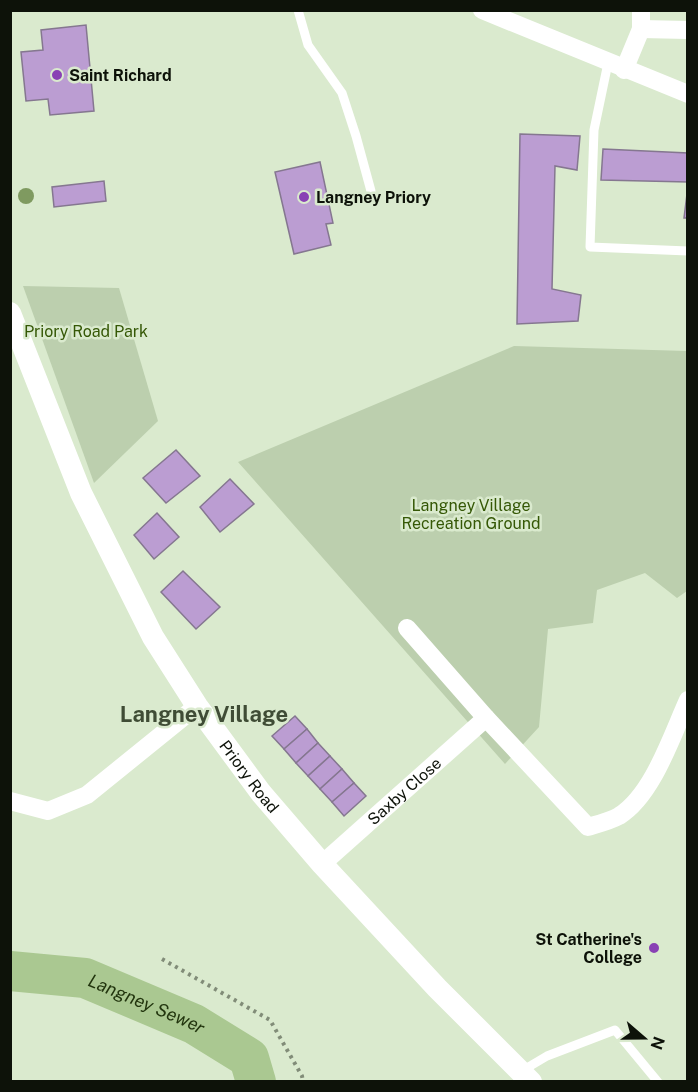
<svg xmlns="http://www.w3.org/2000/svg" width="698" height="1092" font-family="'Public Sans',sans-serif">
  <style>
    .green { fill: #bccfae }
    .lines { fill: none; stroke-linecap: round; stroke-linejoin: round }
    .river { stroke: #aac891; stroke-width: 40 }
    .building { fill: #bb9dd2; stroke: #857790; stroke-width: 1.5 }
    .path { stroke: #818c78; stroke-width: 4; stroke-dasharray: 3 4.5; stroke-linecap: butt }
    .service { stroke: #fff; stroke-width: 9 }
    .minor { stroke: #fff; stroke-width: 18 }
    .tertiary { stroke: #fff; stroke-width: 22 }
    .tree { fill: #7f9a60 }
    .poi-dot { fill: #8941b4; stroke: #daeace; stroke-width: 2 }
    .labels { text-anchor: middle; stroke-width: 5; stroke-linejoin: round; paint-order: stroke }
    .poi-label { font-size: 16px; font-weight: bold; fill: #0d1209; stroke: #daeace; text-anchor: start }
    .park-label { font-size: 16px; fill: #355806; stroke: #daeace }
    .street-label { font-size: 16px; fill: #0d1209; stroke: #daeace }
    .water-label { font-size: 18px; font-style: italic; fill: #22350e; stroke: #daeace }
    .district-label { font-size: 22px; font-weight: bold; fill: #3f4c35; stroke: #daeace }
  </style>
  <rect width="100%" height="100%" fill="#daeace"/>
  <g class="green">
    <path d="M23,286l96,2 39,133 -64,62z"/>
    <path d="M514,346l173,5v240l-10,7 -32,-25 -48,17 -4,33 -45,6 -9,98 -34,37 -267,-302z"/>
  </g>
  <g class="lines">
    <path class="river" id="s1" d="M10,971l75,7 109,46 55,34 7,24"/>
  </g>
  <g class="building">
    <path d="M86,25l8,86 -44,4 -2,-16 -22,2 -5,-49 22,-2 -2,-20z"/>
    <path d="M520,134l60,2 -3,34 -22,-4 -3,123 29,6 -3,26 -61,3z"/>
    <path d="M603,149l85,4v29l-87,-2z"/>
    <path d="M320,162l13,61 -7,1 5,21 -37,9 -19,-82z"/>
    <path d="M104,181l2,20 -52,6 -2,-20z"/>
    <path d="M688,186v32h-4z"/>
    <path d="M176,450l24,26 -34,27 -23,-25z"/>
    <path d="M230,479l24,25 -34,28 -20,-25z"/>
    <path d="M157,513l22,24 -25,22 -20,-24z"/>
    <path d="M183,571l37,36 -24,22 -35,-37z"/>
    <path d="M295,716l12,13 -23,20 -12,-13z"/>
    <path d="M307,729l11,14 -22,20 -12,-14z"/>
    <path d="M318,743l12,13 -22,20 -12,-13z"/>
    <path d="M330,756l12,13 -22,20 -12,-13z"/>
    <path d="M342,769l12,14 -22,19 -12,-13z"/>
    <path d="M354,783l12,13 -22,20 -12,-14z"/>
  </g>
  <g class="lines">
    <path class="path" d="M162,959l108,61 32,56 1,6"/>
    <g class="service">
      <path d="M298,10l10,35 34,48 14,43 15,55"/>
      <path d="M608,63l-14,67 -4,117 98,4"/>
      <path d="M520,1072l27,-16 68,-26 43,52"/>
    </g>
    <g class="minor">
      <path d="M482,10l206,84"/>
      <path d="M641,29l47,1"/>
      <path d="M624,70l17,-41v-19"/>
      <path d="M407,628l79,90 102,109c10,-3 22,-6 31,-11 34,-21 53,-81 69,-116"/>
      <path d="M10,801l38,10 39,-16 110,-89"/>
      <path id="s2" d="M322,864l164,-146"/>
    </g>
    <path class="tertiary" id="s3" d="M10,313l71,180 72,144 44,69 64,87 61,71 115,124 94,94"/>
  </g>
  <circle class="tree" cx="26" cy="196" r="8"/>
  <g class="poi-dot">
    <circle cx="57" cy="75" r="6"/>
    <circle cx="304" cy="197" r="6"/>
    <circle cx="654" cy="948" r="6"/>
  </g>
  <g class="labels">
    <g class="poi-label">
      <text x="69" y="81">Saint Richard</text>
      <text x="316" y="203">Langney Priory</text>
      <text x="642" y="945" text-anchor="end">St Catherine's<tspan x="642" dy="18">College</tspan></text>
    </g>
    <g class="park-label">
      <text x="86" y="337">Priory Road Park</text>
      <text x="471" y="511">Langney Village<tspan x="471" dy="18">Recreation Ground</tspan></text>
    </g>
    <g class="street-label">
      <text dy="6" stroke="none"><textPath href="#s3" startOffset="524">Priory Road</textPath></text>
      <text dy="6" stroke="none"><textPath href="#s2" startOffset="110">Saxby Close</textPath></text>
    </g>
    <g class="water-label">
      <text dy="6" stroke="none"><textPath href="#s1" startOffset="142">Langney Sewer</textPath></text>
    </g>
    <g class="district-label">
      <text x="204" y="722">Langney Village</text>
    </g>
  </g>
  <rect width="698" height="1092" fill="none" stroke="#0d1209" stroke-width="24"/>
  <g transform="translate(644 1038) rotate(110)" stroke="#daeace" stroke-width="4.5" paint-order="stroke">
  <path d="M0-4.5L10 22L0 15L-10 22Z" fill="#0d1209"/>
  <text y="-9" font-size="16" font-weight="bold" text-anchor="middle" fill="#0d1209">N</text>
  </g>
</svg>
